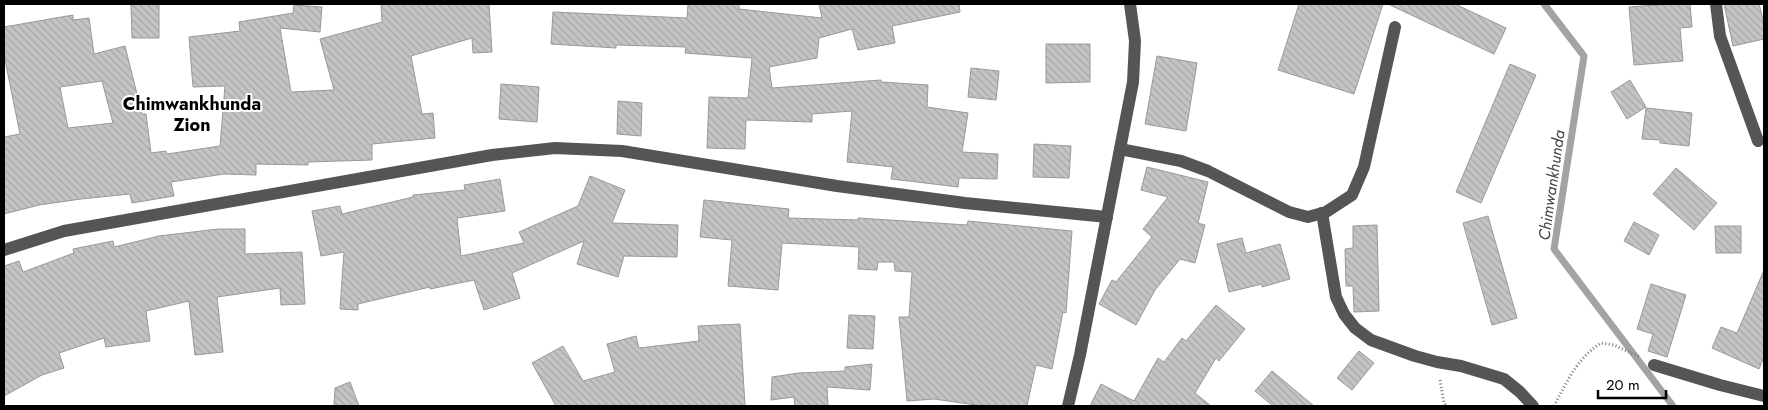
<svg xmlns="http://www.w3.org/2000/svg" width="1768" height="410" font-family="Jost,sans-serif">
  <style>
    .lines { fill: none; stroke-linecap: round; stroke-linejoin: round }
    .stream { stroke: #a3a3a3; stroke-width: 7 }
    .building { fill: url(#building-back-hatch); stroke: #999; fill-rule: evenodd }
    .path { stroke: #777; stroke-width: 3; stroke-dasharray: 1 2.5; stroke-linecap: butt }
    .minor { stroke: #555; stroke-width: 12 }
    .labels { text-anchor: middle; stroke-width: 4; stroke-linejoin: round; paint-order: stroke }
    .water-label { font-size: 16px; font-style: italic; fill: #444; stroke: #fff }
    .quarter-label { font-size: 18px; font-weight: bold; fill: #000; stroke: #fff }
  </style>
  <defs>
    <pattern id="building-back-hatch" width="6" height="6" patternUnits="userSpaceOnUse" patternTransform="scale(1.25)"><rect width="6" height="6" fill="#c4c4c4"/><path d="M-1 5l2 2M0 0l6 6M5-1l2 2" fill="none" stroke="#a7a7a7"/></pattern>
  </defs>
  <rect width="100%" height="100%" fill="#fff"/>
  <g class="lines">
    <path class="stream" d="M1544,4l40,52 -30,193 119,157"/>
  </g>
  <g class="building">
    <path d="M131,4h28v34h-27z"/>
    <path d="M381,4h108l3,48 -19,1 -1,-15 -61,18 11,58 11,-1 2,25 -63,6v16l-64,2v3l-52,-1v11l-32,-1 -53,8 3,14 -42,7 -2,-9 -49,5 -42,6 -35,9v-77l16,-3 -16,-79v-28l69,-12v5l16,-2 5,36 31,-8 17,68h4l5,39 15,-2 1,3 53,-8 5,-60 -32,1 -4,-50 51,-6 -1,-9 54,-9 1,-8 28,2 -2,25 -40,-4 11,64 43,-2 -14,-51 62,-17zM102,81l11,42 -45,5 -8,-41z"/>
    <path d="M688,4h51v5l83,9 -3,-14h140l1,8 -68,14 3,17 -37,7 -6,-21 -33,9 -2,20 -48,9 3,21 109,-8v2l47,3 -1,22 41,6 -6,39 36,2 -1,25 -38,-1 -1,9 -41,-5 -26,-3 2,-12 -46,-5 5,-51 -40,3v8l-66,-2 -1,29 -38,-1 2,-51 39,1 4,-40 -67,-5 1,-6 -70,-2v3l-65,-4 2,-32 134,6z"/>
    <path d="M1299,4h84l-29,90 -76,-24z"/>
    <path d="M1388,4h67l51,24 -12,26z"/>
    <path d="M1668,4h22l2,23 -12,1 3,33 -49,4 -5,-58z"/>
    <path d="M1724,4h35l5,19v16l-31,7z"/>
    <path d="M1046,44h44v38l-44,1z"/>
    <path d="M1157,56l40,7 -11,68 -41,-7z"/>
    <path d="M1510,64l26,11 -55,128 -25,-11z"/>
    <path d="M971,68l28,3 -3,29 -28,-3z"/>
    <path d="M1630,80l16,27 -19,12 -16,-27z"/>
    <path d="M501,84l38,3 -2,35 -38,-3z"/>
    <path d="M618,101l24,2 -1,33 -24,-2z"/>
    <path d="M1646,108l46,5 -3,33 -29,-3v-3l-18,-1z"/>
    <path d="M1034,144l37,2 -2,32 -36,-1z"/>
    <path d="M1147,167l61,15 -10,41 7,2 -10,38 -15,-4 -25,31 -19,35 -37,-21 13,-24 4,2 36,-45 -9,-8 25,-32 -27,-7z"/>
    <path d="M1676,168l41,35 -23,27 -41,-36z"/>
    <path d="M590,176l35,14 -13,33 66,2 -1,32 -53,-1 -6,21 -41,-13 7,-23 -72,32 8,25 -36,12 -10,-30 -44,9v-2l-72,17v6l-18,-1 4,-57 -23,4 -9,-45 28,-5 2,8 71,-17v-2l52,-5 -1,-5 36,-6 5,32 -48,7 4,38 63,-13 -5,-11 59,-26z"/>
    <path d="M704,200l85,9 -1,9 70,2v-2l109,7 1,-4 104,10 -6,82 -3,-1 -11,57 -16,-4 -9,41h-44l-49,-7 -27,2 -8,-84h10l3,-45 -17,-1 -1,-9h-16l-1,8 -19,-1 1,-22 -77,-4 -4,47 -50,-4 4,-46 -32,-3z"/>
    <path d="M1488,216l29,102 -25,7 -29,-102z"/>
    <path d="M1634,222l25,13 -10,20 -25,-14z"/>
    <path d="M1377,225l2,86 -25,1 -1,-26h-7l-1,-37 8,-1v-22z"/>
    <path d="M1715,226h26v27h-25z"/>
    <path d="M218,229h27v25l57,-2 3,52 -24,1 -1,-17 -63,9 6,55 -28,3 -6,-54 -43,10 4,30 -44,6 -2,-9 -45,15 5,15 -22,7 -38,21v-130l15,-5 4,11 51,-19 -1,-4 40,-8 1,6 45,-11z"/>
    <path d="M1242,238l4,15 34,-9 10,35 -28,8v-3l-33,8 -12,-48z"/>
    <path d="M1764,270v87l-5,12 -47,-21 9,-21 16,6z"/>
    <path d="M1651,284l35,11 -19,62 -19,-6 5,-17 -16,-5z"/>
    <path d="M1216,305l29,24 -26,32 -3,-3 -21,35 16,13h-121l11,-22 33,17 24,-43 6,4 18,-24 4,3z"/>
    <path d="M849,315l26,1 -2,33 -26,-1z"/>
    <path d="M740,324l5,82h-189l-24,-43 31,-17 20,35 32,-9 -8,-28 29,-8 3,12 60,-7 -1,-15z"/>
    <path d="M1359,351l15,12 -22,27 -15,-12z"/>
    <path d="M872,364l-2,26 -43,-3 1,19h-33l-1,-9 -23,3 1,-23 27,-4 46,-2v-4z"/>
    <path d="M1272,371l42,35h-41l-18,-15z"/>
    <path d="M350,382l9,24h-25l1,-18z"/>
  </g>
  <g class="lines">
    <g class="path">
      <path d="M1440,380l4,23 3,3"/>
      <path d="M1554,406c13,-24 23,-48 47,-63l13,2 26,12"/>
    </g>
    <g class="minor">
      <path d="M1716,4l4,32 38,105"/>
      <path d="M1120,149l61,12 27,10 81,41 19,5 18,-5 26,-17 12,-28 31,-140"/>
      <path d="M1322,213l14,84 8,17 11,14 16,12 44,16 22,6 24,4 43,13 16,13 13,14"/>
      <path d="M4,250l60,-19 428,-76 63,-7 67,3 215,35 128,17 142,14"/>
      <path d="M1654,365l66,20 44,11"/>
      <path d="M1068,406l12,-51 53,-273 2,-41 -5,-37"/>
    </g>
  </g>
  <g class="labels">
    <g class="water-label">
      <text transform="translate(1551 185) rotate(-82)" y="6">Chimwankhunda</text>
    </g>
    <g class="quarter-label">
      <text x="192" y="110">Chimwankhunda<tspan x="192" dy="21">Zion</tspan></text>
    </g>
  </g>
  <rect width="1768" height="410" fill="none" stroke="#000000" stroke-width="10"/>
  <path d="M1598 390v8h68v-8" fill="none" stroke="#000000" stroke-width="2.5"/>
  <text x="1606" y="390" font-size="15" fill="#000000" stroke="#ffffff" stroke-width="4" paint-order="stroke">20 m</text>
</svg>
